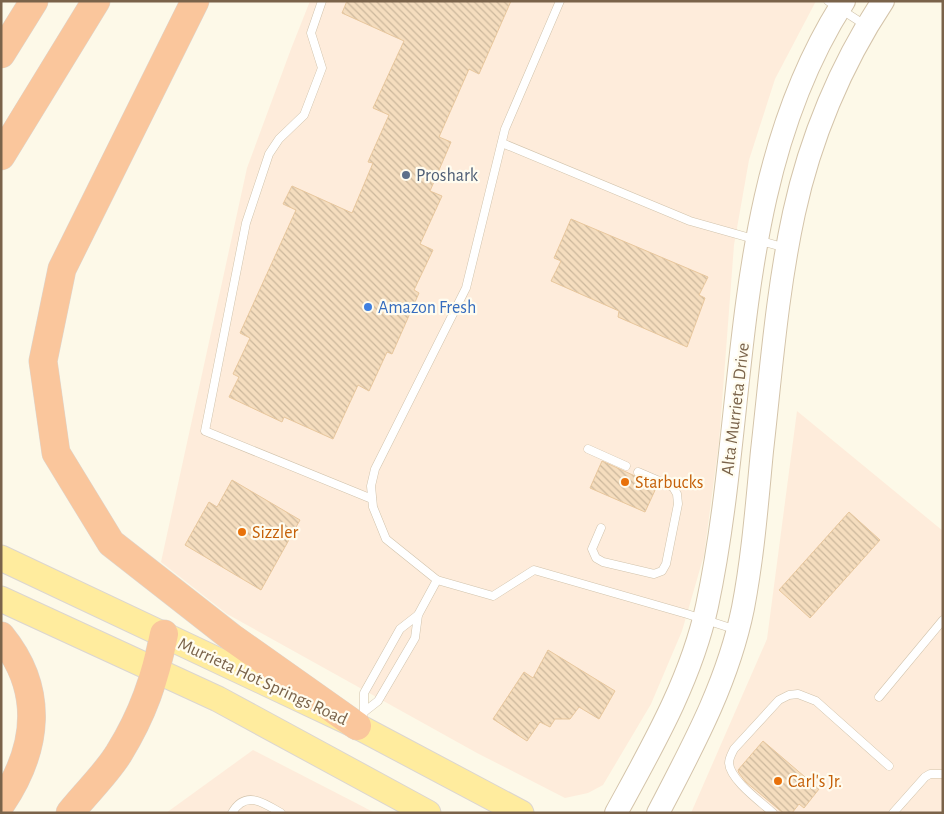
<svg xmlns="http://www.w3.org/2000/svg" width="944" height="814" font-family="'Alegreya Sans',sans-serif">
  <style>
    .commercial { fill: #feecdb }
    .building { fill: url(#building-back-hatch); stroke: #e8c79d }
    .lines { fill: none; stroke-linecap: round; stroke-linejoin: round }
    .lane-casing { stroke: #d1c3ac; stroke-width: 9 }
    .secondary-casing { stroke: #d4c4aa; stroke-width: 24 }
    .primary-casing { stroke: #dcd6d0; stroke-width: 27 }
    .highway-casing { stroke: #dcd6d0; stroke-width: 29 }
    .lane { stroke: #fff; stroke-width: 8 }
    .secondary { stroke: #fff; stroke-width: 22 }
    .primary { stroke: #ffec9e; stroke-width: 25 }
    .highway { stroke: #fac69c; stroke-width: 28 }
    .service-dot { fill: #5c6f8a; stroke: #fffcef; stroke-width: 2 }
    .shop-dot { fill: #3f7fe0; stroke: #fffcef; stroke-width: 2 }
    .food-dot { fill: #e8710a; stroke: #fffcef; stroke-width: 2 }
    .labels { text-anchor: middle; stroke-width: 4.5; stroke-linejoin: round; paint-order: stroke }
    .service-label { font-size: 18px; fill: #4e5e75; stroke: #fffcef; text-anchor: start }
    .shop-label { font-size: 18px; fill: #366cbe; stroke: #fffcef; text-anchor: start }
    .street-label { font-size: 18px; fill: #7a634a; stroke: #fffcef }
    .food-label { font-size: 18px; fill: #c56008; stroke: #fffcef; text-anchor: start }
  </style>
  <defs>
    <pattern id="building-back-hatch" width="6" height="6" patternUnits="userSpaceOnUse" patternTransform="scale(1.25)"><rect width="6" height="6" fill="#f5ddbe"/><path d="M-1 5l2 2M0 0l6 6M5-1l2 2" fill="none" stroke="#cbb79c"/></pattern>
  </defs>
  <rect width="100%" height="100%" fill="#fdf9e8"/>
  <g class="commercial">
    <path d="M310,1h506l-41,78 -26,81 -15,85 -15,197 -15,113 -17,59 -5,17 -31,73 -48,81 -15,8 -23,5 -88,-45 -250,-139 -66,-52 86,-394 44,-119z"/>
    <path d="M797,411l146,120v282h-252l76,-174z"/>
    <path d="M253,750l101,52 21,11h-209z"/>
  </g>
  <g class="building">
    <path d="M347,1h164l-32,73 -10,-5 -30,68 12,5 -21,49 12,5 -22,48 13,6 -19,40 5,3 -27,61 -5,-2 -18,39 -11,-6 -25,54 -49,-22 -2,5 -53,-25 10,-20 -6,-3 17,-36 -10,-5 56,-123 -13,-6 9,-18 60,27 21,-50 -5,-1 21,-47 -16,-7 31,-67 -62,-28z"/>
    <path d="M571,219l137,58 -9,18 6,3 -18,49 -69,-30 1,-6 -68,-30 10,-20 -7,-3z"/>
    <path d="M602,461l55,25 -12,26 -55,-24z"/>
    <path d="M232,480l68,40 -39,70 -76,-45 24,-43 8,5z"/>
    <path d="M849,512l31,28 -70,78 -31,-28z"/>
    <path d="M548,650l67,41 -16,28 -20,-12 -9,12h-15l-5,8 -10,-5 -13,19 -34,-22 31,-47 9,6z"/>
    <path d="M763,741l56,48 -15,19 -5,-4 -7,9h-9l-37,-31 -7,-9 -1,-3z"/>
  </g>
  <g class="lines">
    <defs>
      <g id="lane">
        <path d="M322,1l-11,32 11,35 -18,47 -25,24 -10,15 -23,69 -41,208 167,68"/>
        <path d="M560,1l-55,128 -39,159 -91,181 -4,17 2,21 13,32 51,41 56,16 41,-26 153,44 50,16"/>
        <path d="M828,1l37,24"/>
        <path d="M502,143l188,78 96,27"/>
        <path d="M588,449l38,17"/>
        <path d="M601,528l-9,21 4,9 7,4 51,12 8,-3 4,-7 12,-60 -1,-10 -4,-7 -35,-15"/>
        <path d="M879,697l64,-77"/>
        <path d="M364,712v-19l36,-64 18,-14"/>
        <path d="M359,722l5,-10 14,-11 37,-63 3,-23 19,-35"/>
        <path d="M232,813c13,-23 31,-11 49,0"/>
        <path d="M773,813c-12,-11 -43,-33 -44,-50 0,-5 3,-10 5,-14l45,-49 10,-5 9,-1 18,7 73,65"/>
        <path d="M893,813l32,-36 5,-3h13"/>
      </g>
      <g id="secondary">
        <path d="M616,813c36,-66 75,-133 91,-207 43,-202 21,-424 137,-605"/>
        <path d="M658,813c35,-67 70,-131 85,-205 10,-52 14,-105 19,-157 9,-79 15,-160 32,-238 16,-74 47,-149 89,-212"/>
      </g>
      <g id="primary">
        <path d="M1,558l356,168 164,87"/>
        <path d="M1,599l217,100 210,114"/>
      </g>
      <g id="highway">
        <path d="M195,1l-133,268 -19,92 13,92 55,90 120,94 126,89"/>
        <path d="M1,54l33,-53"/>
        <path d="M1,156l95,-155"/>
        <path d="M1,636c44,54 37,113 0,168"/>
        <path d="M70,813c15,-19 37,-40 49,-60 24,-39 36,-74 45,-119"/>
      </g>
    </defs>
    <use href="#lane" class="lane-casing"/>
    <use href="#secondary" class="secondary-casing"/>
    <use href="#primary" class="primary-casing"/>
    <use href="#highway" class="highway-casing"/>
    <use href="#lane" class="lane"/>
    <use href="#secondary" class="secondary"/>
    <use href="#primary" class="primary"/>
    <use href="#highway" class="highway"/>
  </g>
  <circle class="service-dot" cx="406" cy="175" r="5"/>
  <circle class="shop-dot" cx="368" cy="307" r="5"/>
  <g class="food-dot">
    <circle cx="625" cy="482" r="5"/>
    <circle cx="242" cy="532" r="5"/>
    <circle cx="778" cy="781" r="5"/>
  </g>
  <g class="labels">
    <g class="service-label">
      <text x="416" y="181">Proshark</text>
    </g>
    <g class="shop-label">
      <text x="378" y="313">Amazon Fresh</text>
    </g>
    <g class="street-label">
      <text transform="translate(735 409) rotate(-83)" y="6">Alta Murrieta Drive</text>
      <text transform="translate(263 681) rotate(25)" y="6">Murrieta Hot Springs Road</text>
    </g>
    <g class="food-label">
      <text x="635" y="488">Starbucks</text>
      <text x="252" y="538">Sizzler</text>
      <text x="788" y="787">Carl's Jr.</text>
    </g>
  </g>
  <rect width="944" height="814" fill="none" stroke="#7a634a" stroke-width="5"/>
</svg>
